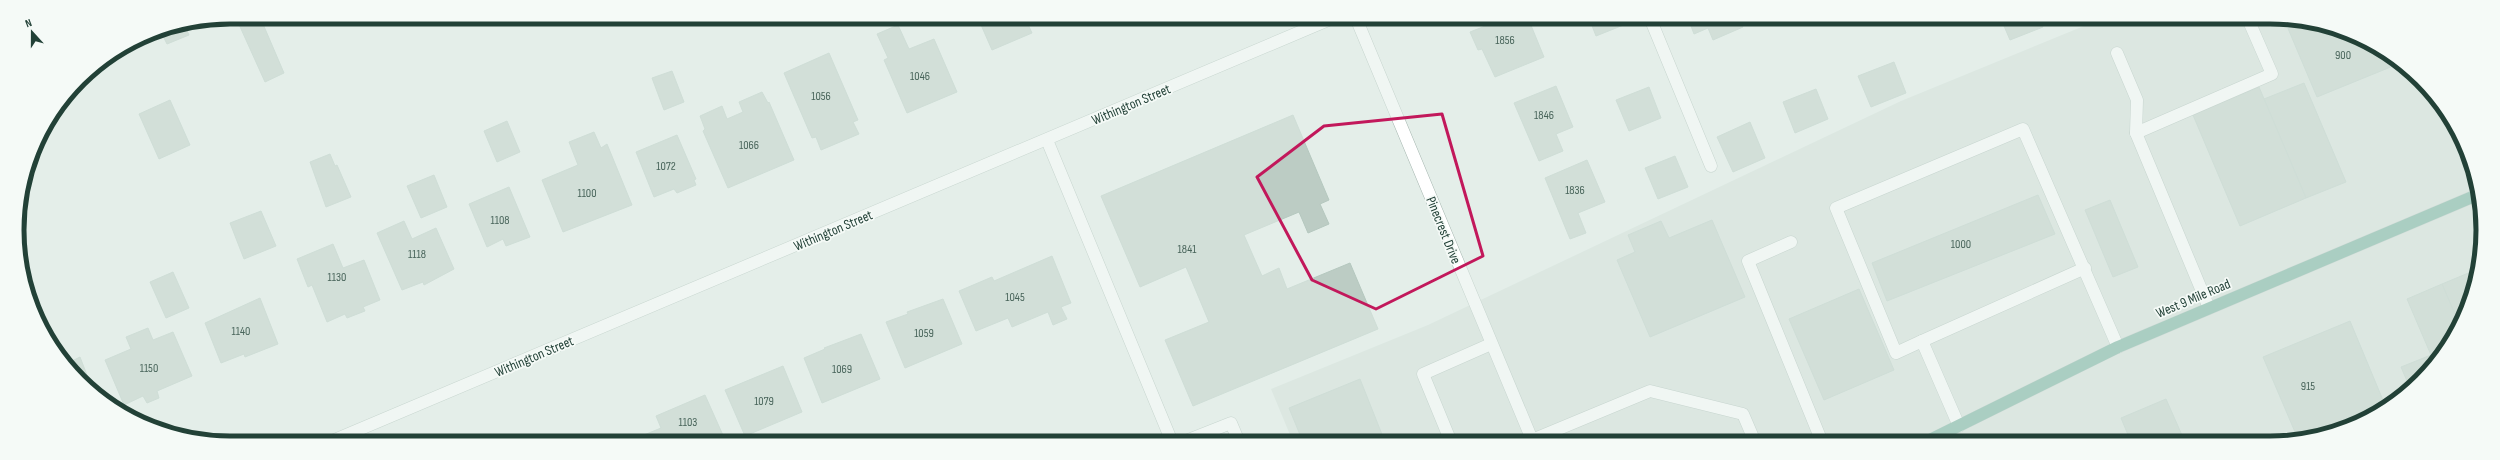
<svg xmlns="http://www.w3.org/2000/svg" width="2500" height="460" font-family="'Sofia Sans Condensed',sans-serif">
  <style>
    .built { fill: #d2ded8 }
    .building { fill: #bcccc4; stroke: #b5c8bf }
    .lines { fill: none; stroke-linecap: round; stroke-linejoin: round }
    .minor-casing { stroke: #a6b7b0; stroke-width: 13 }
    .major-casing { stroke: #c1cac7; stroke-width: 13 }
    .minor { stroke: #fff; stroke-width: 12 }
    .major { stroke: #65a692; stroke-width: 12 }
    .marked { fill: none; stroke: #c2185b; stroke-width: 3; stroke-linejoin: round }
    .labels { text-anchor: middle; stroke-width: 3.5; stroke-linejoin: round; paint-order: stroke }
    .number-label { font-size: 12px; fill: #48645a }
    .street-label { font-size: 14px; fill: #224137; stroke: #f5faf7 }
    .rim { fill: none; stroke: #224137; stroke-width: 5 }
  </style>
  <rect width="100%" height="100%" fill="#e4eee9"/>
  <path class="built" d="M2101,19h197l78,26 63,55 37,75 5,83 -20,66 -41,57 -56,40 -80,22 -991,-1 -22,-53 157,-64 473,-224z"/>
  <g class="building">
    <path d="M244,17h16l24,56 -19,9 -28,-62z"/>
    <path d="M978,18h47l7,15 -40,17z"/>
    <path d="M1522,18h6l16,39 -49,20 -13,-28 -4,1 -8,-18 28,-11 2,6z"/>
    <path d="M1589,18h35l2,6 -30,12z"/>
    <path d="M1688,18h51l4,9 -30,13 -5,-12 -14,6z"/>
    <path d="M2001,19h39l3,8 -33,13z"/>
    <path d="M2284,19h14l78,26 22,19 -81,33z"/>
    <path d="M898,25l11,24 25,-10 23,53 -50,21 -23,-53 4,-2 -11,-24z"/>
    <path d="M185,26l4,9 -22,9 -4,-8 -7,3 -3,-7z"/>
    <path d="M829,53l29,67 -5,2 6,12 -38,16 -5,-13 -4,1 -28,-65z"/>
    <path d="M1894,62l12,31 -35,14 -13,-31z"/>
    <path d="M672,71l12,31 -20,8 -12,-32z"/>
    <path d="M2304,83l42,99 -40,16 -42,-99z"/>
    <path d="M1556,86l17,41 -17,7 7,17 -24,10 -25,-58z"/>
    <path d="M1649,87l12,31 -32,13 -13,-31z"/>
    <path d="M2259,87l47,111 -66,28 -47,-111z"/>
    <path d="M1816,89l12,30 -33,14 -12,-31z"/>
    <path d="M762,92l6,11 1,-1 25,58 -66,28 -25,-57 2,-2 -5,-13 22,-10 5,13 16,-7 -4,-10z"/>
    <path d="M170,100l20,45 -31,14 -20,-45z"/>
    <path d="M1293,115l36,85 -9,4 9,20 -21,9 -9,-21 -55,23 18,41 17,-8 8,21 63,-26 28,66 -185,77 -28,-66 44,-18 -23,-55 -46,20 -39,-91z"/>
    <path d="M507,121l13,31 -23,10 -13,-31z"/>
    <path d="M1750,122l15,36 -32,14 -16,-35z"/>
    <path d="M594,132l7,16 6,-4 25,61 -69,27 -21,-52 36,-15 -9,-23z"/>
    <path d="M677,135l19,44 -2,1 2,5 -19,8 -3,-4 -20,8 -18,-45z"/>
    <path d="M330,154l5,12 2,-1 14,32 -25,10 -16,-45z"/>
    <path d="M1675,156l13,31 -30,12 -13,-31z"/>
    <path d="M1587,160l18,42 -27,11 8,20 -16,6 -25,-61z"/>
    <path d="M434,175l13,32 -26,11 -14,-32z"/>
    <path d="M509,187l21,50 -24,9 -3,-7 -16,8 -18,-43z"/>
    <path d="M2038,195l17,39 -168,67 -15,-38z"/>
    <path d="M2110,200l28,67 -25,10 -28,-67z"/>
    <path d="M261,211l15,35 -32,13 -14,-36z"/>
    <path d="M1712,220l33,77 -95,40 -33,-77 18,-8 -7,-17 33,-14 8,17z"/>
    <path d="M404,221l8,18 24,-11 18,41 -30,16 -1,-3 -21,8 -25,-57z"/>
    <path d="M333,244l10,24 21,-8 16,40 -17,7 2,4 -18,7 -2,-4 -18,8 -15,-37 -4,2 -11,-28z"/>
    <path d="M1052,256l19,47 -10,4 6,12 -14,6 -5,-13 -36,15 -4,-9 -32,13 -17,-40 33,-14 2,4z"/>
    <path d="M2478,269l-17,55 -1,2 -18,-42z"/>
    <path d="M173,272l16,36 -23,10 -16,-36z"/>
    <path d="M2442,284l18,42 -40,55 -10,7 -9,-21 30,-12 -24,-56z"/>
    <path d="M1859,289l35,81 -70,30 -35,-81z"/>
    <path d="M260,298l18,46 -33,13 -1,-3 -23,9 -16,-40z"/>
    <path d="M943,299l19,45 -57,24 -19,-46 22,-8 -1,-2z"/>
    <path d="M2350,321l35,84 -37,15 2,5 -52,14 -35,-82z"/>
    <path d="M148,328l5,12 20,-8 19,44 -35,15 2,7 -12,5 -4,-7 -19,9 -19,-45 26,-11 -5,-12z"/>
    <path d="M861,334l19,45 -58,24 -18,-45 21,-9 -1,-1z"/>
    <path d="M80,357l12,31 -22,-18 -4,-6z"/>
    <path d="M783,366l19,46 -57,24 -20,-46z"/>
    <path d="M1360,379l25,63h-82l-14,-34z"/>
    <path d="M705,395l21,47 -79,-1 -3,-6 17,-7 -5,-12z"/>
    <path d="M2166,399l19,43h-54l-10,-24z"/>
    <path d="M610,437l2,4h-12z"/>
  </g>
  <g class="lines">
    <defs>
      <g id="minor">
        <path d="M1356,18l177,424"/>
        <path d="M1650,18l61,148"/>
        <path d="M2117,53l20,47 -1,33 73,175"/>
        <path d="M2136,133l136,-59 -24,-55"/>
        <path d="M1047,140l125,302"/>
        <path d="M1791,242l-43,19 74,181"/>
        <path d="M1922,341l163,-73"/>
        <path d="M1959,426l-37,-85 -26,12 -60,-145 187,-79 95,218"/>
        <path d="M1532,440l118,-49 93,23 12,28"/>
        <path d="M332,441l1001,-423"/>
        <path d="M1183,442l48,-19 8,19"/>
        <path d="M1451,442l-28,-68 68,-30"/>
      </g>
      <path id="major" d="M1926,442l192,-95 359,-152"/>
    </defs>
    <use href="#minor" class="minor-casing"/>
    <use href="#major" class="major-casing"/>
    <use href="#minor" class="minor"/>
    <use href="#major" class="major"/>
  </g>
  <path d="M0 0H2500V460H0ZM1442,114l41,142 -107,53 -64,-29 -55,-103 67,-51z" fill="#e4eee9" fill-opacity=".55" fill-rule="evenodd"/>
  <path class="marked" d="M1442,114l41,142 -107,53 -64,-29 -55,-103 67,-51z"/>
  <g class="labels">
    <g class="number-label">
      <text x="1505" y="44">1856</text>
      <text x="2343" y="59">900</text>
      <text x="920" y="80">1046</text>
      <text x="821" y="100">1056</text>
      <text x="1544" y="119">1846</text>
      <text x="749" y="149">1066</text>
      <text x="666" y="170">1072</text>
      <text x="1575" y="194">1836</text>
      <text x="587" y="197">1100</text>
      <text x="500" y="224">1108</text>
      <text x="1961" y="248">1000</text>
      <text x="1187" y="253">1841</text>
      <text x="417" y="258">1118</text>
      <text x="337" y="281">1130</text>
      <text x="1015" y="301">1045</text>
      <text x="241" y="335">1140</text>
      <text x="924" y="337">1059</text>
      <text x="149" y="372">1150</text>
      <text x="842" y="373">1069</text>
      <text x="2308" y="390">915</text>
      <text x="764" y="405">1079</text>
      <text x="688" y="426">1103</text>
    </g>
    <g class="street-label">
      <text transform="translate(1131 104) rotate(-23)" y="5">Withington Street</text>
      <text transform="translate(833 230) rotate(-23)" y="5">Withington Street</text>
      <text transform="translate(1444 230) rotate(68)" y="5">Pinecrest Drive</text>
      <text transform="translate(2193 298) rotate(-23)" y="5">West 9 Mile Road</text>
      <text transform="translate(534 356) rotate(-23)" y="5">Withington Street</text>
    </g>
  </g>
  <path d="M0 0H2500V460H0ZM230 24H2270A206 206 0 0 1 2476 230V230A206 206 0 0 1 2270 436H230A206 206 0 0 1 24 230V230A206 206 0 0 1 230 24Z" fill="#f5faf7" fill-rule="evenodd"/>
  <path class="rim" d="M230 24H2270A206 206 0 0 1 2476 230V230A206 206 0 0 1 2270 436H230A206 206 0 0 1 24 230V230A206 206 0 0 1 230 24Z"/>
  <g transform="translate(32 32) rotate(339)" stroke="#f5faf7" stroke-width="3" paint-order="stroke">
  <path d="M0-3L7 15L0 10L-7 15Z" fill="#224137"/>
  <text y="-6" font-size="11" font-weight="bold" text-anchor="middle" fill="#224137">N</text>
  </g>
</svg>
